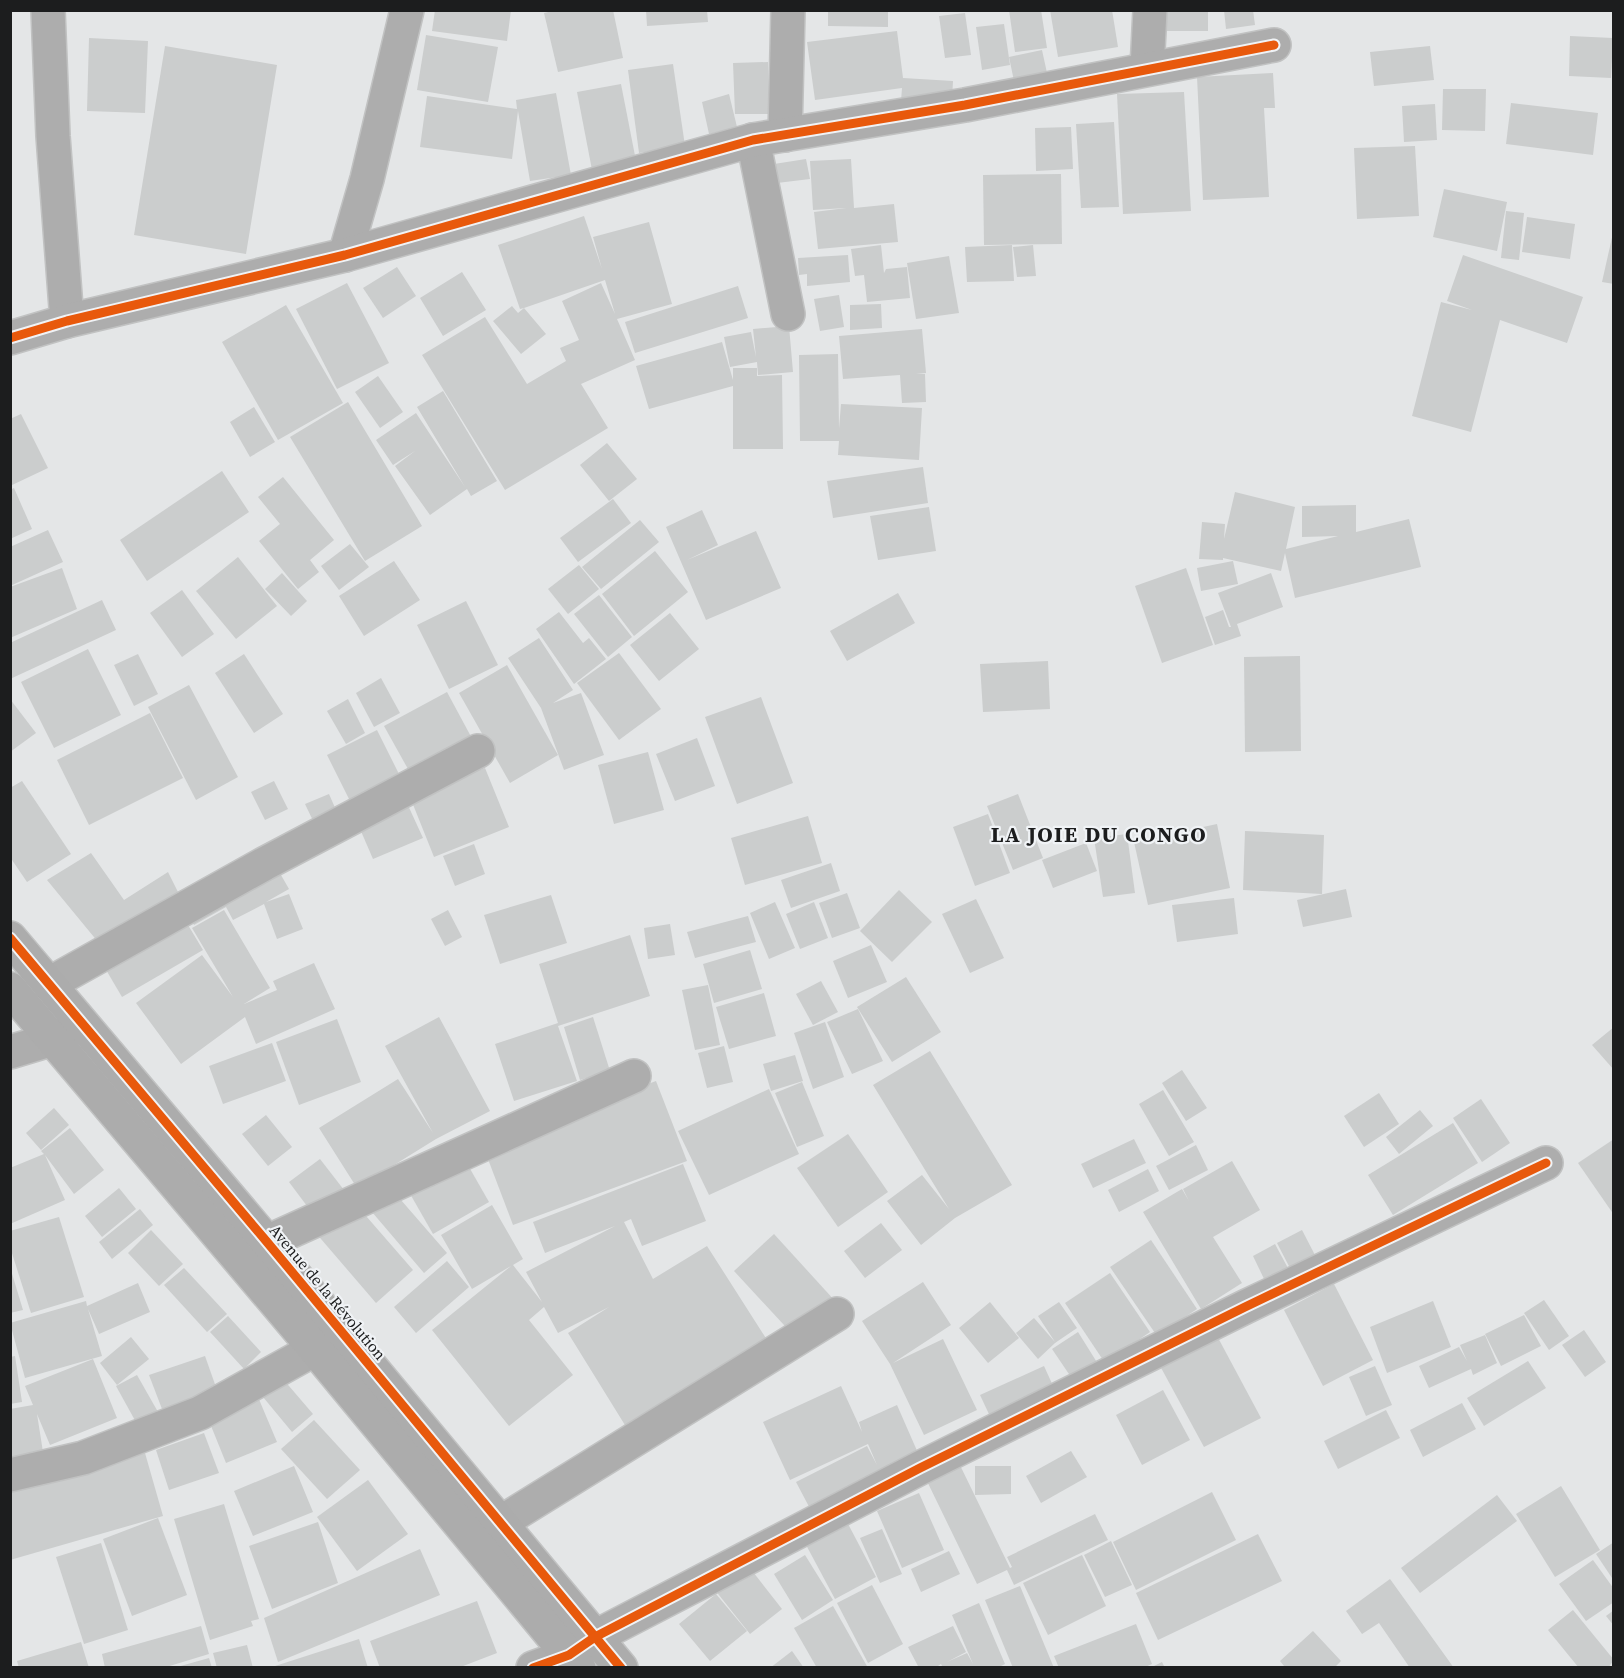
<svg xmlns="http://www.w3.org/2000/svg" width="1624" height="1678" font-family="'Source Serif 4',serif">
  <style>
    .building { fill: #cbcdcd }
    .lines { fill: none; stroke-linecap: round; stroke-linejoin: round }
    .street-casing { stroke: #c1c2c2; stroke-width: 36 }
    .secondary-casing { stroke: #c1c2c2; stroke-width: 36 }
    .street { stroke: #adadad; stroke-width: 33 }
    .secondary { stroke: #acacac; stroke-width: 33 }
    .cycleway-casing { stroke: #f0f3f6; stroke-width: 13 }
    .cycleway { stroke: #e8590c; stroke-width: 9 }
    .labels { text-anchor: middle; stroke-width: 4.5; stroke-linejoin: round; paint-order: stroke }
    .street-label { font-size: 16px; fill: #1c1d1e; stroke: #f0f3f6 }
    .district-label { font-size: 22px; font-weight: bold; letter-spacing: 1.5px; fill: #1c1d1e; stroke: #f0f3f6 }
  </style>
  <rect width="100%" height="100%" fill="#e4e6e7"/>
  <g class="building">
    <path d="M435,10h76l-4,31 -75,-10z"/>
    <path d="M557,10h56l10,48 -65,14 -14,-59z"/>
    <path d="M646,10h61l1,12 -61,4z"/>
    <path d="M828,10h60v17l-60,-1z"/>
    <path d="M1009,10h32l6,38 -32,4z"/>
    <path d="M1050,10h62l6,37 -60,10z"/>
    <rect x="1160" y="10" width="48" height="21"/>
    <path d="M1224,10h29l2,15 -29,4z"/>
    <path d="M965,13l6,42 -26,3 -6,-42z"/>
    <path d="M1004,24l6,41 -28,5 -6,-43z"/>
    <path d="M897,31l6,47 50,3 -2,37 -51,-4 2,-26 -87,12 -8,-58z"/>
    <path d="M426,35l72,12 -10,55 -71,-12z"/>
    <path d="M1570,36l43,2 -2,40 -42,-2z"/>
    <path d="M89,38l59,3 -3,72 -58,-2z"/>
    <path d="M165,46l112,19 -31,189 -112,-19z"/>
    <path d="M1430,46l4,34 -60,6 -4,-34z"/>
    <path d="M1042,50l5,23 -33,8 -5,-24z"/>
    <path d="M768,62l1,52h-34l-2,-51z"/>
    <path d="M673,64l12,82 -46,7 -11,-83z"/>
    <path d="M1273,73l2,35h-11l5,89 -66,3 -6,-123z"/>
    <path d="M621,84l16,82 -44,9 -16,-83z"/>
    <path d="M1443,89h43l-1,42 -43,-1z"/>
    <path d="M1184,92l7,119 -68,3 -6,-120z"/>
    <path d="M556,93l15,82 -41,6 -12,-70 -6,48 -92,-12 7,-51 90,13 -1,-9z"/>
    <path d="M729,94l8,33 -28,7 -7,-32z"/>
    <path d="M1511,103l87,10 -5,42 -87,-11z"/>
    <path d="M1435,104l2,36 -33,2 -2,-36z"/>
    <path d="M1114,122l5,85 -38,1 -5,-84z"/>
    <path d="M1071,127l2,42 -37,2 -1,-43z"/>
    <path d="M1415,146l4,70 -62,3 -3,-71z"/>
    <path d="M806,159l4,20 -33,4 -3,-19z"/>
    <path d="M851,159l3,49 40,-4 4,38 -80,7 -4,-37 32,-4 -33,2 -3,-49z"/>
    <path d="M1061,174l1,70 -78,1 -1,-70z"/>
    <path d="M1444,189l63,13 -10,49 -64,-14z"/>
    <path d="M1506,211l18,2 -5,47 -18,-2z"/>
    <path d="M584,216l18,53 -9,-32 56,-15 23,82 -55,15 18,41 -54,24 27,44 -103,62 -83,-135 63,-38 42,67 39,-23 -6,-13 19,-8 -17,-39 39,-18 14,31 -10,-34 -81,28 22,26 -25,20 -28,-33 19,-15 6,7 6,-5 -4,1 -22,-64z"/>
    <path d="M1527,217l48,7 -5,35 -48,-7z"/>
    <path d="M1613,233h1v51l-12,-2z"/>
    <path d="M881,245l3,28 2,-4 21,-2 3,31 -43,4 -3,-27 -9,1 -4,-27z"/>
    <path d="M1012,245l2,36 -47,1 -2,-35z"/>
    <path d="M1033,245l3,31 -19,1 -4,-30z"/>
    <path d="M848,255l2,27 -43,4v-12l-8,1 -1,-17z"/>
    <path d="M1463,255l120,42 -16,46 -67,-23 -29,112 -59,-16 29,-114 31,8 -25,-9z"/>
    <path d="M949,256l10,57 -43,6 -9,-56z"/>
    <path d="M397,267l19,29 -33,22 -20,-30z"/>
    <path d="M462,272l24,38 -43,26 -23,-38z"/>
    <path d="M347,283l42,80 -52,26 -41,-80z"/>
    <path d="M738,286l10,32 -113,35 -10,-31z"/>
    <path d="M839,295l5,32 -24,4 -6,-32z"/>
    <path d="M881,304l1,24 -32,2v-25z"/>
    <path d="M286,305l57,98 -65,37 -56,-98z"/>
    <path d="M789,326l4,46 -35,3 -1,-13 -27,5 -6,-30 27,-5 5,25 -3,-28z"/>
    <path d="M922,329l4,44 -10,1h9l1,28 -24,1 -2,-28 -57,4 -4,-43z"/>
    <path d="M722,342l11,38v-12h24v8l25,-1 1,74h-50v-63l-84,23 -13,-43z"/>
    <path d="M838,354l1,75 2,-25 81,4 -3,52 -81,-5 1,-14h-39l-1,-86z"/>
    <path d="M378,376l25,36 -23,16 -25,-36z"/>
    <path d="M443,391l54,90 -26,15 -4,-7 -37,26 -35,-49 20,-15 -22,14 -17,-25 40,-27 49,74 -48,-80z"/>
    <path d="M348,402l74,124 -57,35 -75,-124z"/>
    <path d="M254,407l21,35 -25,15 -20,-35z"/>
    <path d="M21,414l27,54 -38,18v-67z"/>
    <path d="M607,443l30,36 -28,22 -29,-36z"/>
    <path d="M923,467l5,36 -95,15 -6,-37z"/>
    <path d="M222,471l27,41 -102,69 -27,-41z"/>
    <path d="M283,477l51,63 -24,20 9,12 -21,17 -39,-48 21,-17 -22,-27z"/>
    <path d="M14,488l18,41 -22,10v-49z"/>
    <path d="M1235,492l60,15 -9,42 52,-13 -36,1v-31l54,-1v27l53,-13 12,48 -126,31 -10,-45 -4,18 -58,-13v2l-24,-1 3,-37 23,2 -1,15z"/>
    <path d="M613,499l18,24 -53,39 -18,-24z"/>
    <path d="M929,507l7,44 -58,9 -8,-44z"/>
    <path d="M702,510l16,35 -31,15 69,-29 25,57 -75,32 -40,-93z"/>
    <path d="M640,520l19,22 -58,47 -19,-22z"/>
    <path d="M48,530l15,32 -53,24v-39z"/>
    <path d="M350,544l19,23 -30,23 -18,-24z"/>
    <path d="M655,551l33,41 -54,44 -32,-42z"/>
    <path d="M238,557l39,49 -41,33 -40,-48z"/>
    <path d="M394,561l26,39 -56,36 -25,-40z"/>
    <path d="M1233,561l5,23 -37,7 -4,-23z"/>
    <path d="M579,565l20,24 -31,25 -20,-25z"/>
    <path d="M62,568l15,41 -67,29v-51z"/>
    <path d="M1186,568l27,77 -51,18 -27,-77z"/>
    <path d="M282,573l25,28 -16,15 -26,-27z"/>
    <path d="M1271,573l12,34 -46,17 4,12 -26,9 -10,-28 18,-7 6,17h2l-13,-34z"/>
    <path d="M182,590l32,44 -32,23 -32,-44z"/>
    <path d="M898,593l17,30 -68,38 -17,-30z"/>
    <path d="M599,595l33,42 -24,20 -34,-43z"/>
    <path d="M102,600l14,30 -106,49v-36z"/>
    <path d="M466,601l32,64 -49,24 -32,-64z"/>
    <path d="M559,612l24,31 6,-5 17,21 -32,25 -38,-55z"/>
    <path d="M670,613l29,36 -40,32 -29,-36z"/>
    <path d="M539,638l34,52 -20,13 28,-10 23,62 -40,15 -23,-62 -33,-50z"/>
    <path d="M88,649l33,66 -67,33 -33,-66z"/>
    <path d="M619,653l42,56 -42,31 -42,-57z"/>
    <path d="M138,654l20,40 -24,12 -20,-41z"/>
    <path d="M244,654l39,60 -29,19 -39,-60z"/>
    <path d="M1300,656l1,95 -56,1 -1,-95z"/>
    <path d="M1048,661l2,48 -67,3 -3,-48z"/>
    <path d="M507,665l51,90 -48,28 -51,-90z"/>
    <path d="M381,678l19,35 -26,14 -18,-34z"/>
    <path d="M189,685l49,92 -42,23 -48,-93z"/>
    <path d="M447,692l28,52 -62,34 -29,-52z"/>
    <path d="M761,697l32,86 -56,21 -32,-87z"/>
    <path d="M10,699l26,34 -26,19z"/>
    <path d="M348,699l17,34 -19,11 -19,-33z"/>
    <path d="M150,713l33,65 -94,47 -32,-65z"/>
    <path d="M377,730l29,58 -50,25 -29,-58z"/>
    <path d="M697,738l18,48 -40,15 -19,-47z"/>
    <path d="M648,752l16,58 -50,14 -16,-59z"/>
    <path d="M485,768l24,59 -75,30 -24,-60z"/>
    <path d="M22,781l49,73 -44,28 -17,-25v-69z"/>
    <path d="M274,781l14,28 -23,11 -14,-28z"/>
    <path d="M329,794l11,25 -23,10 -12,-25z"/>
    <path d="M1018,794l25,64 -30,12 -26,-64z"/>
    <path d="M406,801l17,37 -50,21 -16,-37z"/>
    <path d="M988,814l22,59 -35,13 -22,-59z"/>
    <path d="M808,816l14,47 -77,22 -14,-47z"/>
    <path d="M1217,824l13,64 -82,17 -14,-63z"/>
    <path d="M1245,831l79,4 -2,59 -79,-4z"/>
    <path d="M1127,834l8,59 -32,4 -9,-59z"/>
    <path d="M1086,843l11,28 -44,17 -11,-28z"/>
    <path d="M474,844l11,30 -30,12 -12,-30z"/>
    <path d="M91,853l33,47 44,-28 14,28 -79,48 -56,-68z"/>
    <path d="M273,861l16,28 -23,13 23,-8 14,35 -26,10 -13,-35 -31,16 -7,-13 -32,18 -8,-14z"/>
    <path d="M831,863l9,28 -49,17 -10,-28z"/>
    <path d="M1346,889l6,28 -49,10 -6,-27z"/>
    <path d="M899,890l33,32 -40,40 -32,-31z"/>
    <path d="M847,893l13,35 -28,10 -13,-35z"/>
    <path d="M551,895l16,48 -67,21 -16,-49z"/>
    <path d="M1234,898l4,36 -61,8 -5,-37z"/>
    <path d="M976,899l28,59 -34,15 -28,-59z"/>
    <path d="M775,902l20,46 -26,11 -19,-46z"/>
    <path d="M814,902l14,36 -28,11 -14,-35z"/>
    <path d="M224,910l46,78 -26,16 33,-14 -4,-9 41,-18 21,46 -79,35 -11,-27 -64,47 -45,-61 66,-48 31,42 -41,-69z"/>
    <path d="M448,910l14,27 -17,9 -14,-27z"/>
    <path d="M182,915l21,35 -81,47 -20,-34z"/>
    <path d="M748,916l8,26 -61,16 -8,-26z"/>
    <path d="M670,924l5,31 -27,4 -4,-31z"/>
    <path d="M630,935l20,61 -92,30 19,55 -63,20 -19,-57 63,-21 -19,-59z"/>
    <path d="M871,945l16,37 -39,16 -15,-37z"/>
    <path d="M750,950l12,39 -48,14 -11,-39z"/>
    <path d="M906,977l35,55 -49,30 -35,-55z"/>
    <path d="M821,981l17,31 -25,13 -17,-31z"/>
    <path d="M708,985l12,60 -25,5 -13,-60z"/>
    <path d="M764,993l12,43 -47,13 -13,-42z"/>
    <path d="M858,1009l25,52 -31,13 -25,-52z"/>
    <path d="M439,1017l51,94 -54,28 -79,49 -38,-60 79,-49 35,54 -48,-87z"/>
    <path d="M593,1017l17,54 -30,9 -16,-53z"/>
    <path d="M337,1019l24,63 -62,23 -23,-63z"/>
    <path d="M825,1022l19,55 -31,12 -19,-56z"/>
    <path d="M1614,1027v43l-22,-25z"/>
    <path d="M272,1043l14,38 -63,23 -14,-38z"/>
    <path d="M724,1046l9,36 -26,6 -9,-35z"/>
    <path d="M930,1051l82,134 -57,33 -34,27 -34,-44 35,-26 27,34 -76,-124z"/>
    <path d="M795,1055l8,26 -32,10 -8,-27z"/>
    <path d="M1182,1070l25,38 -21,13 -24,-38z"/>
    <path d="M656,1081l31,80 -174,64 -30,-79z"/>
    <path d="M802,1082l22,54 -27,11 -22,-54z"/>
    <path d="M769,1089l30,65 -90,41 -31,-64z"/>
    <path d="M1163,1090l31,52 -25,14 -30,-52z"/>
    <path d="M1379,1093l20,31 -35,23 -20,-31z"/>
    <path d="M1481,1099l29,44 -28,19 -29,-44z"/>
    <path d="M54,1108l15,17 -28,25 -15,-17z"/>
    <path d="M1420,1110l13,16 -34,28 -13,-17z"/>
    <path d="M266,1115l26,32 -24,19 -26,-32z"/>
    <path d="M1453,1123l25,40 -85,52 -25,-40z"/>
    <path d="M70,1128l34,42 -30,24 -29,-39 20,45 -55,24v-56l34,-14 -3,-3z"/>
    <path d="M848,1134l40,58 -50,35 -41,-59z"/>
    <path d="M1134,1139l12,24 -53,25 -12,-24z"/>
    <path d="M1614,1139v76l-36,-52z"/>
    <path d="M1196,1145l12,25 -39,20 -13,-24z"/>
    <path d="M320,1159l24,31 -31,24 -24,-32z"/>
    <path d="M465,1160l24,42 -56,32 -24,-42z"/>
    <path d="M1232,1161l28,49 -47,27 29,46 -41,26 -58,-97 39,-23 7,12 -6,-12z"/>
    <path d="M683,1164l23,57 -64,25 -11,-27 -7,3 29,57 54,-33 62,97 -141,87 -60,-97 41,-26 -51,26 -14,-26 -15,13 44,55 -64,51 -77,-96 79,-64 -39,23 -31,-54 51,-30 31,54 -10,6 29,37 -16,-30 89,-46 -70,27 -12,-31z"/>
    <path d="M1148,1169l11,22 -40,21 -11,-22z"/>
    <path d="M119,1188l17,21 -34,28 -17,-21z"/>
    <path d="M394,1192l53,61 -23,20 -52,-61z"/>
    <path d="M346,1193l67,77 -37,33 -67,-78z"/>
    <path d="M140,1209l13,16 -41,34 -13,-17z"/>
    <path d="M59,1217l25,80 -53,16 -21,-66v-16z"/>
    <path d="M881,1223l21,27 -37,28 -21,-27z"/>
    <path d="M151,1230l32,34 -24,22 -31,-33z"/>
    <path d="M1302,1230l15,29 -25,13 -15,-29z"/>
    <path d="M774,1234l62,68 -40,36 -62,-67z"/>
    <path d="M1151,1240l46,69 -40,27 -47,-69z"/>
    <path d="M1275,1244l14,26 -23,13 -13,-27z"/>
    <path d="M447,1261l22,26 -53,46 -22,-26z"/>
    <path d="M10,1267l13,43 -13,3z"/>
    <path d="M184,1268l43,46 -20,18 -43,-47z"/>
    <path d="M1110,1273l40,59 -45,31 -40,-60z"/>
    <path d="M923,1282l28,43 -58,38 50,-24 34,71 -53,25 -34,-71 -28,-43z"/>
    <path d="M138,1283l12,29 -51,22 -11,-25 14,47 -77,22 -15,-55 76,-22 1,5z"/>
    <path d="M1334,1284l39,76 -50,26 -39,-76z"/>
    <path d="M1544,1300l25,36 -20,14 -25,-37z"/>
    <path d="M1433,1301l18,46 -64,26 -17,-46z"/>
    <path d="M990,1302l29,36 -31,25 -29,-35z"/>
    <path d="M1059,1302l18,26 -22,15 -17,16 -22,-26 18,-15 21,24 -17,-26z"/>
    <path d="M1524,1315l17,31 -40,20 -16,-32z"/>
    <path d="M228,1316l33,36 -17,17 -34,-37z"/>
    <path d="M1584,1330l22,32 -21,15 -23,-32z"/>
    <path d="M1078,1332l20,32 -25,16 -21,-31z"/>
    <path d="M1216,1334l45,84 -57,29 -45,-83z"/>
    <path d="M1485,1335l12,28 -24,12 -2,-6 -42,19 -10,-22 40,-19 8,14 -7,-16z"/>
    <path d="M131,1337l18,22 -32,26 -17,-22z"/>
    <path d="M15,1356l7,46 -12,2v-47z"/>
    <path d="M205,1356l12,34 -55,19 -13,-34z"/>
    <path d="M93,1359l24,59 -67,27 -13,-31 6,38 -33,6v-49l23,-4 -8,-19z"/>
    <path d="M1528,1361l18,27 -62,38 -17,-28z"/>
    <path d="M1044,1366l15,33 -64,28 -15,-32z"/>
    <path d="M1375,1366l17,39 -26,11 -17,-39z"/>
    <path d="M137,1375l21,37 -21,12 -21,-38z"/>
    <path d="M283,1379l30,35 -21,18 -29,-35z"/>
    <path d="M253,1385l24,57 -51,21 -23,-57z"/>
    <path d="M841,1386l21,46 -3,-10 38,-17 21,48 -39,17 6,11 -70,37 -19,-36 71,-36 10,19 -9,-21 -78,36 -27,-58z"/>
    <path d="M1163,1390l27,50 -48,25 -26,-50z"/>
    <path d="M1462,1403l14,26 -53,28 -13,-27z"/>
    <path d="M1386,1410l14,28 -62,31 -14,-28z"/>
    <path d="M314,1420l46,50 -33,29 -46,-50z"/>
    <path d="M204,1433l15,40 -50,17 -13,-40z"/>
    <path d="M1071,1451l16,26 -46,26 -15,-27z"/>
    <path d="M145,1453l18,63 -153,44v-69z"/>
    <path d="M956,1457l54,111 2,-1 -5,-10 88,-43 13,26 -94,45 -7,-15 -30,14 -54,-111z"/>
    <path d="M294,1466l19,46 -60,24 -19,-45z"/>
    <path d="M975,1466h36v28l-36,1z"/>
    <path d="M368,1480l40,54 -51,37 -40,-54z"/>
    <path d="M1561,1486l39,64 -45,27 -39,-63z"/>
    <path d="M1212,1492l24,48 -100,50 -23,-48z"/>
    <path d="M919,1493l25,57 -42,18 -25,-57z"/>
    <path d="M1497,1495l20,26 -97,72 -19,-25z"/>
    <path d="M224,1504l35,115 -8,2 2,5 -43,14 -36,-121z"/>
    <path d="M158,1518l29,77 -55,21 -29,-77z"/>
    <path d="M318,1522l20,61 -66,26 -23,-63z"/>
    <path d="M847,1522l29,55 -41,22 -30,-56z"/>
    <path d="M882,1529l20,45 -22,9 -20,-45z"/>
    <path d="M1258,1534l24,47 -124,59 -22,-47z"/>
    <path d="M1111,1541l21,44 -27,12 -21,-42z"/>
    <path d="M1614,1542v39l-18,-27z"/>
    <path d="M101,1543l27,87 -44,14 -28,-87z"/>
    <path d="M420,1549l20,46 -162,67 -14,-44z"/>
    <path d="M949,1551l11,23 -39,18 -10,-23z"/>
    <path d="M739,1554l43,55 -32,25 -43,-54z"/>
    <path d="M805,1555l28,45 -31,20 -28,-46z"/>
    <path d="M1082,1555l24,51 -58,29 -25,-52z"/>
    <path d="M1593,1560l21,29v13l-28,19 -27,-37z"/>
    <path d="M1390,1579l64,89h-44l-31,-45 -17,11 -16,-23z"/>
    <path d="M872,1585l31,59 -35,19 -31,-60z"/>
    <path d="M1020,1586l34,82h-41l-28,-68z"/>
    <path d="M716,1594l31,37 -37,30 -31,-37z"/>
    <path d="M477,1601l20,52 -39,15h-78l-10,-27z"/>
    <path d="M979,1603l26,61 -8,4h-54l-2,-4 -6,4h-16l-11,-21 45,-21 13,26 -19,10 20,-9 6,11 -21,-49z"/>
    <path d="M833,1606l35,62h-51l-23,-40z"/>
    <path d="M1573,1610l41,50 -6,8h-29l-31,-38z"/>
    <path d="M1614,1610v16l-8,-10z"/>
    <path d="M1136,1624l16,40 -9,4h-84l-5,-12z"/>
    <path d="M201,1626l8,28 -46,14h-58l-3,-14z"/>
    <path d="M1313,1631l28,30 -7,7h-51l1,-2 -4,-5z"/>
    <path d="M359,1639l9,29h-96v-1z"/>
    <path d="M81,1642l8,26h-70l-2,-7z"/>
    <path d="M247,1645l6,23h-36l-4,-15z"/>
    <path d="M792,1651l12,17h-34z"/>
    <path d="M209,1658l3,10h-35v-1z"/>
    <path d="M1162,1662l3,6h-15z"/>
  </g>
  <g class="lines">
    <defs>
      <g id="street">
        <path d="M48,10l5,126 14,185"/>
        <path d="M1147,69l3,-59"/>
        <path d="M785,135l3,-125"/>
        <path d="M753,140l35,174"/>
        <path d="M345,255l22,-76 40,-169"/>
        <path d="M10,338l57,-17 278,-66 408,-115 212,-35 309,-60"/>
        <path d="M49,984l215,-120 214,-113"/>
        <path d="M10,1052l43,-13 22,-11"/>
        <path d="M267,1242l367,-166"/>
        <path d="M10,1475l73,-17 117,-45 115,-64 21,-16"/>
        <path d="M500,1523l337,-209"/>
        <path d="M533,1668l36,-13 26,-18 325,-169 325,-161 301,-144"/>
      </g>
      <g id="secondary">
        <path d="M10,938l257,304 354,426"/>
        <path d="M10,989l305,360 264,319"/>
      </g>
    </defs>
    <use href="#street" class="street-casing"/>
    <use href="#secondary" class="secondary-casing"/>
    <use href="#street" class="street"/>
    <use href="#secondary" class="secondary"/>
    <defs>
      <g id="cycleway">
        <path d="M10,338l57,-17 278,-66 408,-115 212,-35 309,-60"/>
        <path d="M10,938l257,304 354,426"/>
        <path d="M533,1668l36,-13 26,-18 325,-169 325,-161 301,-144"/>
      </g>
    </defs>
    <use href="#cycleway" class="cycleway-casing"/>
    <use href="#cycleway" class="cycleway"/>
  </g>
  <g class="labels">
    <g class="street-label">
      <text transform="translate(328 1292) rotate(50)" y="6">Avenue de la Révolution</text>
    </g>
    <g class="district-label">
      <text x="1099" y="842">LA JOIE DU CONGO</text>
    </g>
  </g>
  <rect width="1624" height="1678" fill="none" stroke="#1c1d1e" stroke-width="24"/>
</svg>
